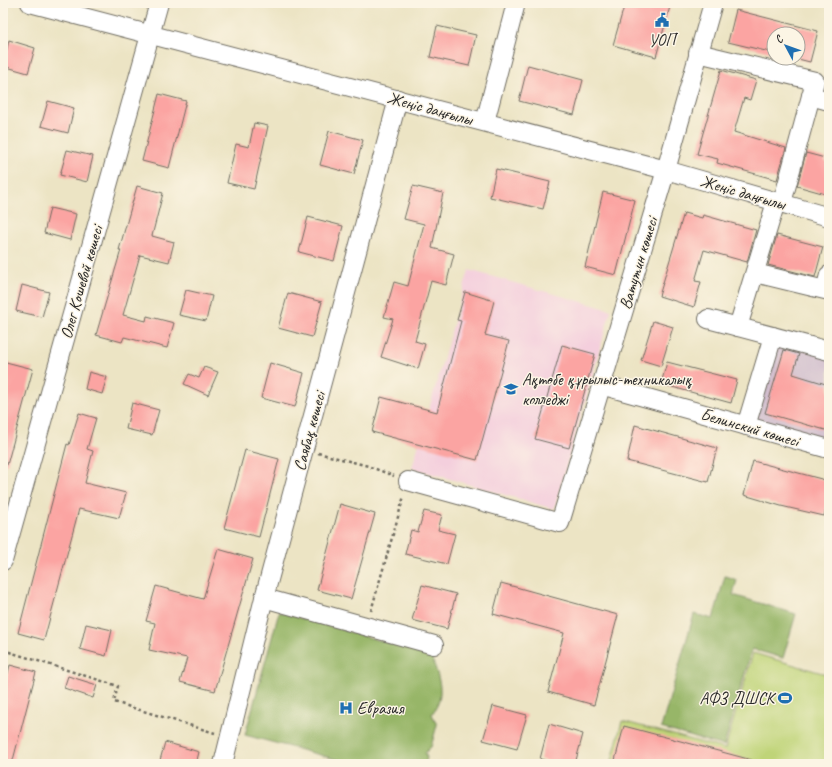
<svg xmlns="http://www.w3.org/2000/svg" width="832" height="767" font-family="Caveat,sans-serif">
  <style>
    .built { fill: #f4cfdd }
    .industrial { fill: #d0bdcd }
    .green { fill: #bfd478; stroke: #758052 }
    .forest { fill: #97b668; stroke: #61704a }
    .building { fill: #fba4a2 }
    .lines { fill: none; stroke-linecap: round; stroke-linejoin: round }
    .minor-casing { stroke: #6f6c61; stroke-width: 20 }
    .path { stroke: #6f6c61; stroke-width: 2.5; stroke-dasharray: 3 3; stroke-linecap: butt }
    .minor { stroke: #fff; stroke-width: 18 }
    .labels { text-anchor: middle; stroke-width: 3; stroke-linejoin: round; paint-order: stroke }
    .poi-label { font-size: 17px; fill: #2b2b2b; stroke: #fcf5e5; text-anchor: start }
    .street-label { font-size: 17px; fill: #2b2b2b; stroke: #fcf5e5 }
  </style>
  <rect width="100%" height="100%" fill="#fcf5e5"/>
  <filter id="ink" filterUnits="userSpaceOnUse"><feTurbulence type="fractalNoise" baseFrequency=".025" numOctaves="2"/><feDisplacementMap in="SourceGraphic" scale="8" xChannelSelector="R" yChannelSelector="G"/><feConvolveMatrix kernelMatrix="1 2 1 2 8 2 1 2 1" color-interpolation-filters="sRGB"/></filter>
  <filter id="wash" filterUnits="userSpaceOnUse"><feTurbulence type="fractalNoise" baseFrequency=".012" numOctaves="4" result="noise"/><feDisplacementMap in="SourceGraphic" scale="16" xChannelSelector="R" yChannelSelector="G"/><feGaussianBlur stdDeviation="0.9" result="paint"/><feColorMatrix in="noise" values="0 0 0 0 0 0 0 0 0 0 0 0 0 0 0 0 0 1.4 0 .05"/><feComposite in="paint" operator="in"/></filter>
  <g filter="url(#wash)">
    <rect width="100%" height="100%" fill="#ece4c4"/>
    <path class="built" d="M469,270l142,40 -57,199 -142,-41z"/>
    <path class="industrial" d="M777,342l52,14v86l-74,-22z"/>
    <path class="green" d="M753,653l76,22v89h-218l11,-43 103,28z"/>
    <g class="forest">
      <path d="M725,576l12,4 -4,15 63,19 -13,44 -31,-9 -28,97 -63,-18 33,-114 19,5z"/>
      <path d="M279,612l152,43c7,22 16,38 1,59l5,11 -6,22 -6,6 2,5 -2,6h-71l-109,-29z"/>
    </g>
    <g id="blocks">
      <g class="building">
        <path d="M625,3h46l-15,54 -43,-12z"/>
        <path d="M736,10l82,21 -8,31 -12,-3v-25h-24v19l-46,-11z"/>
        <path d="M437,26l39,9 -7,31 -39,-9z"/>
        <path d="M9,40l26,8 -7,25 -25,-7z"/>
        <path d="M528,65l55,15 -9,35 -55,-14z"/>
        <path d="M721,70l35,10 -6,20 -6,-2 -10,34 52,16 -9,32 -60,-17 1,-4 -21,-5z"/>
        <path d="M159,94l27,7 -17,67 -27,-7z"/>
        <path d="M48,101l26,7 -6,25 -27,-7z"/>
        <path d="M254,123l14,3 -14,63 -27,-6 9,-39 13,3z"/>
        <path d="M329,131l34,9 -9,34 -34,-9z"/>
        <path d="M67,150l26,6 -6,26 -27,-7z"/>
        <path d="M806,153l19,5v3l4,1v33l-32,-9z"/>
        <path d="M496,169l54,13 -7,27 -53,-12z"/>
        <path d="M137,186l26,7 -11,43 22,6 -5,20 -29,-7 -17,60 23,6 1,-5 27,7 -7,25 -43,-11 -2,5 -26,-7 25,-85h-2z"/>
        <path d="M413,186l30,7 -11,55 22,6 -8,31 -15,-4 -16,60 10,3 -7,25 -37,-12 12,-38 -9,-2 10,-35 14,4 16,-62 -20,-5z"/>
        <path d="M603,192l32,8 -19,75 -31,-8z"/>
        <path d="M50,208l26,6 -6,26 -26,-7z"/>
        <path d="M684,213l18,5 1,-3 53,15 -9,32 -43,-12 -9,31 6,1 -7,25 -35,-11z"/>
        <path d="M308,217l35,9 -9,35 -35,-9z"/>
        <path d="M777,235l46,12 -8,30 -47,-12z"/>
        <path d="M22,285l27,7 -7,25 -26,-6z"/>
        <path d="M186,290l26,6 -6,25 -27,-6z"/>
        <path d="M465,292l29,9 -9,34 24,6 -32,119 -105,-28 9,-35 56,15 24,-91 -4,-1z"/>
        <path d="M288,293l34,9 -10,35 -34,-9z"/>
        <path d="M653,321l20,6 -12,39 -20,-6z"/>
        <path d="M562,345l33,9 -26,94 -34,-9z"/>
        <path d="M784,350l15,4 -6,20 36,11v46l-64,-18z"/>
        <path d="M6,362l27,7 -26,96 -4,-1v-89z"/>
        <path d="M667,362l70,18 -6,23 -70,-19z"/>
        <path d="M270,363l34,10 -9,34 -34,-9z"/>
        <path d="M204,367l14,5 -10,23 -24,-11 5,-10 10,4z"/>
        <path d="M89,372l18,5 -5,17 -17,-5z"/>
        <path d="M132,403l27,7 -7,25 -26,-6z"/>
        <path d="M79,413l17,5 -9,31 6,2 -8,32 41,10 -7,25 -40,-9 -35,131 -26,-7 49,-189 2,1z"/>
        <path d="M635,425l82,23 -9,34 -81,-21z"/>
        <path d="M245,450l34,9 -20,78 -35,-9z"/>
        <path d="M753,461l76,20v18l-5,17 -43,-10 -37,-11z"/>
        <path d="M340,504l35,10 -24,85 -34,-9z"/>
        <path d="M424,511l18,4 -4,15 17,4 -8,30 -42,-10 6,-24 7,2z"/>
        <path d="M218,549l35,10 -38,132 -35,-9 7,-24 -38,-8 6,-27 -9,-2 10,-35 47,13z"/>
        <path d="M501,583l117,32 -24,90 -46,-13 16,-59 -71,-19z"/>
        <path d="M422,585l34,9 -9,35 -35,-9z"/>
        <path d="M86,624l26,6 -6,26 -26,-7z"/>
        <path d="M10,665l26,7 -24,92h-9v-72z"/>
        <path d="M68,676l29,9 -4,13 -29,-10z"/>
        <path d="M493,706l34,9 -10,34 -34,-9z"/>
        <path d="M549,724l34,10 -8,30h-17l-18,-5z"/>
        <path d="M624,726l128,34v4h-138z"/>
        <path d="M165,742l34,10 -3,12h-37z"/>
      </g>
    </g>
  </g>
  <g filter="url(#ink)">
    <use href="#blocks" fill-opacity="0" stroke="#6f6c61" stroke-width="1"/>
    <g class="lines">
      <defs>
        <g id="minor">
          <path d="M30,3l636,167 163,47"/>
          <path d="M698,53l117,28 -33,122"/>
          <path d="M811,96l18,5"/>
          <path d="M485,122l31,-119"/>
          <path d="M755,273l70,17 4,-15"/>
          <path d="M708,319l121,32"/>
          <path d="M738,327l38,-125"/>
          <path d="M601,385l228,64"/>
          <path d="M746,426l27,-90"/>
          <path d="M408,481l152,42 106,-353 47,-167"/>
          <path d="M3,561l156,-558"/>
          <path d="M264,598l170,47"/>
          <path d="M223,764l41,-166 134,-499"/>
        </g>
      </defs>
      <use href="#minor" class="minor-casing"/>
      <g class="path">
        <path d="M318,453l50,13 26,10"/>
        <path d="M371,611l33,-115"/>
        <path d="M3,650l115,36 -4,16 101,31"/>
      </g>
      <use href="#minor" class="minor"/>
    </g>
  </g>
  <defs>
    <symbol id="civic-bare" viewBox="-9 -9 18 18"><path d="M-.6-6.5H3V-4.5H.6V-3L4-1V1h2V6H-6V1h2V-1L-.6-3ZM-1.2 2.5V6h2.4V2.5Z" fill="#1f6fb2" stroke="#fcf5e5" stroke-width="2.5" paint-order="stroke"/></symbol>
    <symbol id="university-bare" viewBox="-9 -9 18 18"><path d="M0-5L7-2L0 1L-7-2ZM-4 1L0 2.5L4 1V4Q0 6-4 4Z" fill="#1f6fb2" stroke="#fcf5e5" stroke-width="2.5" paint-order="stroke"/></symbol>
    <symbol id="stadium-bare" viewBox="-9 -9 18 18"><path d="M0-5a6.5 5 0 1 0 0 10a6.5 5 0 1 0 0-10ZM-3.5-1.8h7v3.6h-7Z" fill="#1f6fb2" stroke="#fcf5e5" stroke-width="2.5" paint-order="stroke"/></symbol>
    <symbol id="hospital-bare" viewBox="-9 -9 18 18"><path d="M-5-5h3v3.5h4V-5h3V5h-3V1.5h-4V5h-3Z" fill="#1f6fb2" stroke="#fcf5e5" stroke-width="2.5" paint-order="stroke"/></symbol>
  </defs>
  <g fill-rule="evenodd">
    <use href="#civic-bare" x="652" y="10" width="20" height="20"/>
    <use href="#university-bare" x="501" y="379" width="20" height="20"/>
    <use href="#stadium-bare" x="775" y="688" width="20" height="20"/>
    <use href="#hospital-bare" x="336" y="698" width="20" height="20"/>
  </g>
  <g class="labels">
    <g class="poi-label">
      <text x="662" y="46" text-anchor="middle">УОП</text>
      <text x="522" y="385">Ақтөбе құрылыс-техникалық<tspan x="522" dy="20">колледжі</tspan></text>
      <text x="774" y="704" text-anchor="end">АФЗ ДШСК</text>
      <text x="357" y="714">Евразия</text>
    </g>
    <g class="street-label">
      <text transform="translate(430 108) rotate(15)" y="6">Жеңіс даңғылы</text>
      <text transform="translate(743 192) rotate(16)" y="6">Жеңіс даңғылы</text>
      <text transform="translate(638 263) rotate(-73)" y="6">Ватутин көшесі</text>
      <text transform="translate(81 282) rotate(-74)" y="6">Олег Кошевой көшесі</text>
      <text transform="translate(750 427) rotate(16)" y="6">Белинский көшесі</text>
      <text transform="translate(309 431) rotate(-75)" y="6">Саябақ көшесі</text>
    </g>
  </g>
  <rect width="832" height="767" fill="none" stroke="#fcf5e5" stroke-width="16"/>
  <g transform="translate(786 46) rotate(311)"><circle r="19" fill="#fcf5e5" stroke="#a8a49b"/>
  <path d="M0-3L7 15L0 10L-7 15Z" fill="#1f6fb2"/>
  <text y="-6" font-size="11" font-weight="bold" text-anchor="middle" fill="#2b2b2b">С</text>
  </g>
</svg>
